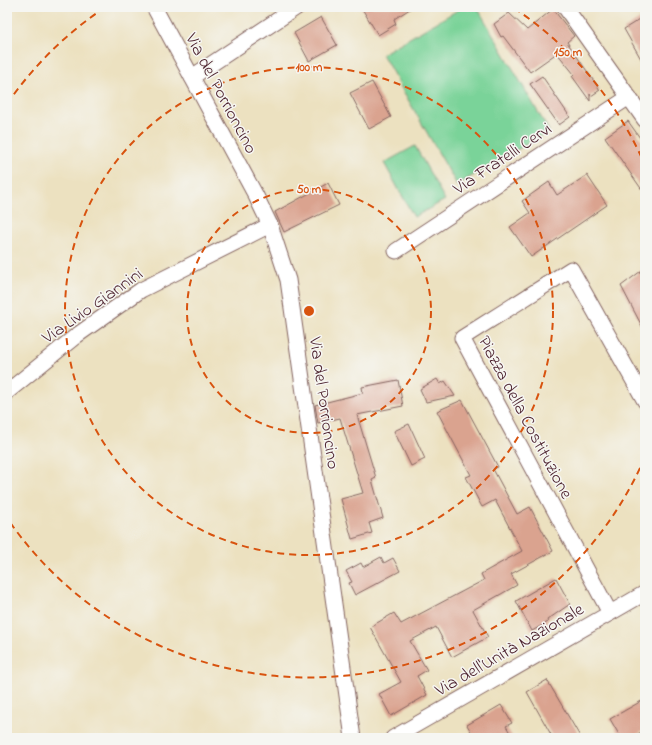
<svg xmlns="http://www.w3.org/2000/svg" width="652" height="745" font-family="'Indie Flower',sans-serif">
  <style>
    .green { fill: #7ad399; stroke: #627962 }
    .building { fill: #daa38f }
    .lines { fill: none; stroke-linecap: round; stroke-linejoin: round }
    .street-casing { stroke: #83635f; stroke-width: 17 }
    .street { stroke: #fff; stroke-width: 15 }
    .ring { fill: none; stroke: #d8530f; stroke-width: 2; stroke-dasharray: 7 5 }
    .labels { text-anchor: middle; stroke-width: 3; stroke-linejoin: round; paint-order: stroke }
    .street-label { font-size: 18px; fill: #4a1f2b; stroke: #f6f6f2 }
    .centre { fill: #d8530f; stroke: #f6f6f2; stroke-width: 2 }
    .ring-label { font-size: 12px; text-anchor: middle; font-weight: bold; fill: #d8530f; stroke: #f6f6f2; stroke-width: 3; stroke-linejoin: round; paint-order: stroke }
  </style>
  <rect width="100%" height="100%" fill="#f6f6f2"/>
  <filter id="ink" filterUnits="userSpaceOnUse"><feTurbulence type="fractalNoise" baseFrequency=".025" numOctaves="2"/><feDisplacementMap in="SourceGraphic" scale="8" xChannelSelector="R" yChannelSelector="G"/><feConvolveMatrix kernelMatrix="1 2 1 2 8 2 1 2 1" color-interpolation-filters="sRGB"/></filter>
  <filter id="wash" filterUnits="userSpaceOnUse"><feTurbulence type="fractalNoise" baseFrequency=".012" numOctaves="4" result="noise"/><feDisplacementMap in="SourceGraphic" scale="16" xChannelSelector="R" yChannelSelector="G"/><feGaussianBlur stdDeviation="0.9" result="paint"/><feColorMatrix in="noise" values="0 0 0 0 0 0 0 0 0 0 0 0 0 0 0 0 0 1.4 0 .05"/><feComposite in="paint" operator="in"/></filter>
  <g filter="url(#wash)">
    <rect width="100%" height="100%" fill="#ece1c0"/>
    <g class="green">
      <path d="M463,7h14l72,124 -92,54 -75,-131z"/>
      <path d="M415,146l30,54 -31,17 -30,-54z"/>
    </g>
    <g id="blocks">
      <g class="building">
        <path d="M361,7h52l-19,12 2,5 -18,11z"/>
        <path d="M553,9l21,27 -7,6 33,48 -9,6 -1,-2v7l-18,-25 2,-2 -17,-21 -27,19 -27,-36 -2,1 -7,-13 15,-11 18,17z"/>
        <path d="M645,16v50l-21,-37z"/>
        <path d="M321,17l16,28 -28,16 -15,-28z"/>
        <path d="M542,76l28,41 -11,8 -29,-41z"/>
        <path d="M372,82l19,35 -22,12 -19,-36z"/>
        <path d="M628,121l17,24v49l-40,-57z"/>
        <path d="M587,175l20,30 -76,52 -21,-30 20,-14 -8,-12 27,-19 8,13z"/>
        <path d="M328,183l11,22 -55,27 -9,-20z"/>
        <path d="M645,268v64l-24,-46z"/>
        <path d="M437,379l3,5 5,-3 10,15 -29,6 -6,-13z"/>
        <path d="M398,380l5,26 -46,9 19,63 -4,2 11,38 -14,5 3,10 -20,6 -11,-40 22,-6 -23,-75 -22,5 -3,-18 48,-12 -1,-6z"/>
        <path d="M462,400l36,67 -5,2 24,45 13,-7 23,44 -42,23 6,11 -44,25 15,27 -36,20 -16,-30 -26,14 17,29 -10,6 10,19 -36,21 -12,-22 22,-12 -31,-55 24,-14 7,11 83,-44 -3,-6 41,-23 -27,-51 -13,7 -16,-30 5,-2 -34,-64z"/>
        <path d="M409,424l16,35 -14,7 -17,-35z"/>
        <path d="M381,557l3,6 9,-5 7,13 -45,24 -6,-12 3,-1 -6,-11 15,-8 2,4z"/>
        <path d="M556,578l14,26 -23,16 1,2 -16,9 -16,-30z"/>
        <path d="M547,680l34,58h-28l-26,-46z"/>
        <path d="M645,699v31l-14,8h-10l-11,-19z"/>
        <path d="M501,705l11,18 -6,3 7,12h-38l-8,-13z"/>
      </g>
    </g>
  </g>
  <g filter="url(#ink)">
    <use href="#blocks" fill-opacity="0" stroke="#83635f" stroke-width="1"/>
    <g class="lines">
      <defs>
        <g id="street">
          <path d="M154,7l102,189 14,29 18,55 65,458"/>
          <path d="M565,7l80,113"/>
          <path d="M192,77l105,-70"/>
          <path d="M396,251l233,-154"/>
          <path d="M7,392l69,-56 65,-46 129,-65"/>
          <path d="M610,613l-148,-275 109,-69 74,132"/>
          <path d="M393,738l252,-145"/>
        </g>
      </defs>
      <use href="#street" class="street-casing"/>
      <use href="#street" class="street"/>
    </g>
  </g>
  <g class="ring">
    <circle cx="309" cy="311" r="122"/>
    <circle cx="309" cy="311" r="244"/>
    <path d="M645 457A366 366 0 0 1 7 518M7 104A366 366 0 0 1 104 8M514 8A366 366 0 0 1 645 165"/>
  </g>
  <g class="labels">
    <g class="street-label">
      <text transform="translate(222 93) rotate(62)" y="6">Via del Porrioncino</text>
      <text transform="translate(502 158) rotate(-34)" y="6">Via Fratelli Cervi</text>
      <text transform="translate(92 305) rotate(-35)" y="6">Via Livio Giannini</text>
      <text transform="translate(325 403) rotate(82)" y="6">Via del Porrioncino</text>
      <text transform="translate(526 417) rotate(62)" y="6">Piazza della Costituzione</text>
      <text transform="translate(509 649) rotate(-30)" y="6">Via dell'Unità Nazionale</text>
    </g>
  </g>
  <circle cx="309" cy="311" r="6" class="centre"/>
  <g class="ring-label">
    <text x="568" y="56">150 m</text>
    <text x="309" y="71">100 m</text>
    <text x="309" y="193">50 m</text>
  </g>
  <rect width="652" height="745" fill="none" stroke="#f6f6f2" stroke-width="24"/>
</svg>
